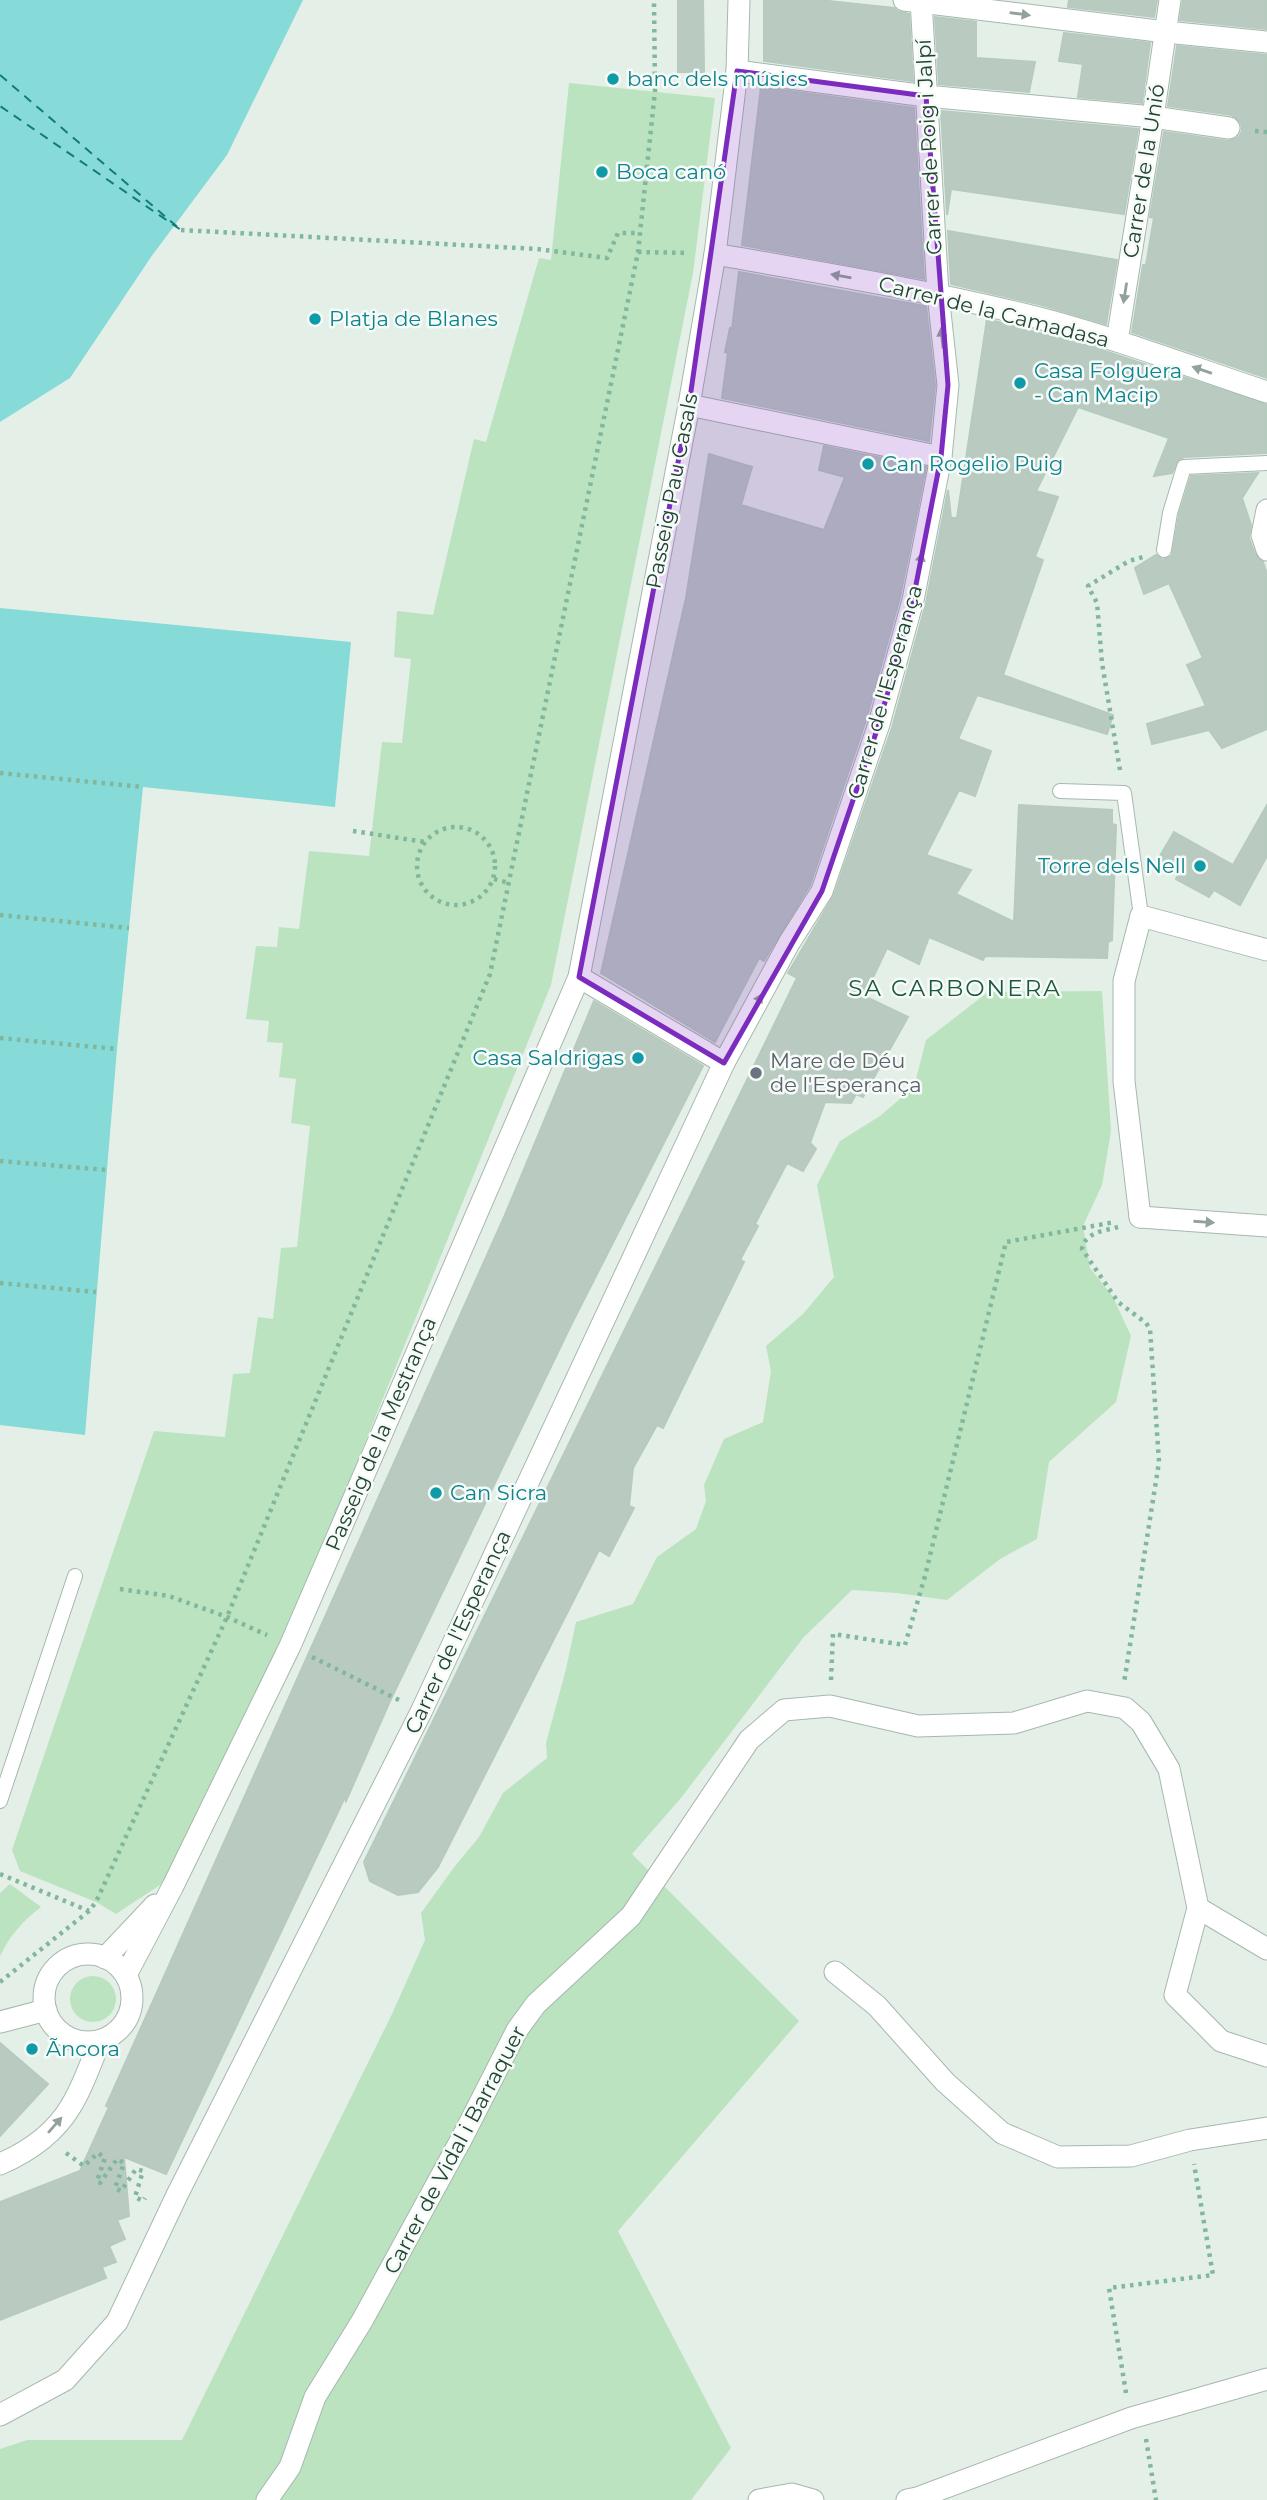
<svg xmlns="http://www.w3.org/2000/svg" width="1267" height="2500" font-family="Montserrat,sans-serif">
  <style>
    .green { fill: #bbe3bf }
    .water { fill: #86dad8 }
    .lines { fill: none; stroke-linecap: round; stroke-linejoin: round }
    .ferry { stroke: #127c7b; stroke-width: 2; stroke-dasharray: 9 7; stroke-linecap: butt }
    .building { fill: #b9cbc1; stroke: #b6cabe; stroke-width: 2 }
    .service-casing { stroke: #a6b8ae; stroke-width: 16 }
    .pedestrian-casing { stroke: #a6b8ae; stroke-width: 23 }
    .minor-casing { stroke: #a6b8ae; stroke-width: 23 }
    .path { stroke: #81b79c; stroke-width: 4.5; stroke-dasharray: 3.5 5; stroke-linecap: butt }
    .service { stroke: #fff; stroke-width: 14 }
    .pedestrian { stroke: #fff; stroke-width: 21 }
    .minor { stroke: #fff; stroke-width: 21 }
    .oneway { fill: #90a29a }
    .marked { fill: #7b2cbf; fill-opacity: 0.2; stroke: #7b2cbf; stroke-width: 5; stroke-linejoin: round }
    .culture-dot { fill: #0f9aa8; stroke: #f6fbf7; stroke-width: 2.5 }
    .worship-dot { fill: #6b7280; stroke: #f6fbf7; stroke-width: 2.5 }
    .labels { text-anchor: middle; stroke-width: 5; stroke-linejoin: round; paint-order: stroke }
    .culture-label { font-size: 21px; fill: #0d838f; stroke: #f6fbf7; text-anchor: start }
    .street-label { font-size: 21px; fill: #214434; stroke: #f6fbf7 }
    .worship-label { font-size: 21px; fill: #5b616d; stroke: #f6fbf7; text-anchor: start }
    .neighbourhood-label { font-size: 23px; letter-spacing: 2px; fill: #1a593e; stroke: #f6fbf7 }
  </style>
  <rect width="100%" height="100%" fill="#e4efe8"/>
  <g class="green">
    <path d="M569,83l146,15 -22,175 -142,712 -263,647 -119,247 -53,35 -20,-12 -76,-31 -8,-21 142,-419 71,6 8,-63 17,-1 8,-56 15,2 8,-71 16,-1 13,-121 -19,-3 5,-44 -17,-2 4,-34 -16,-1 2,-21 -23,-2 10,-73 21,1 2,-20 20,2 10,-78 60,5 13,-114 20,1 9,-84 -17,-2 3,-46 36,4 41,-176 12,3 53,-184 12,2z"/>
    <path d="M1102,991l9,140 -9,54 -19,41 7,42 23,29 18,39 -15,66 -67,60 -12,77 -37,20 -53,41 -50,-7 -45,-3 -49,48 -122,160 -49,56 167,167 -181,210 113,217 -40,52h-691v-51l27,-9h155l210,-426 33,-74 -4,-27 34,-47 24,-29 24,-44 44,-35 -1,-15 20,-74 10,-47 57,-18 24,-47 39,-28 10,-28 -2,-16 20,-46 39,-17 8,-51 -5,-25 37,-32 31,-37 -17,-92 23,-44 40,-25 34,-29 12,-47 62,-48z"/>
    <path d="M10,1884l31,23c-18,14 -31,28 -41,49v-63z"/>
    <circle cx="93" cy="1999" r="23"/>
  </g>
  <g class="water">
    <path d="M0,0h303l-76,155 -76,102 -81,121 -70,44z"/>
    <path d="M0,608l351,34 -16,165 -192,-20 -26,262 -32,386 -85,-10z"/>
  </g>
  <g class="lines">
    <path class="ferry" d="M0,75l181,155 -181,-124"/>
  </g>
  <g class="building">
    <path d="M678,0h25l1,72h-26z"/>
    <path d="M764,0h55l75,8 3,3 12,3 4,67 -149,-20z"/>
    <path d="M1069,0h88l-3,17 -86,-10z"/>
    <path d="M1183,0h84v29l-87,-9z"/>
    <path d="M935,17l41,5v36l59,4 -6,30 -90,-8z"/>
    <path d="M1064,33l86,10 -8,60 -64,-6 5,-33 -24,-3z"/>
    <path d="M1177,46l90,9v323l-135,-46 11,-67h3l8,-47 -4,-1 14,-85 64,9 11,-4 3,-6 -1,-8 -9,-8 -64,-9z"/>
    <path d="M761,87l153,21 10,171 -182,-34z"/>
    <path d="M941,111l197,18 -14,85 -173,-25 -4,26z"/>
    <path d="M948,231l169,29 -11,64 -64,-19 -91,-21z"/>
    <path d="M739,272l187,34 9,79 -6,56 -207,-43 6,-45 -3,-1 5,-24 2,1z"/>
    <path d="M987,319l106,28 174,58v48l-83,4 -6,3 -6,13 -18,3 15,-38 -91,-31 -42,84 22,6 -23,60 8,3 -40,115 110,40 -6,19 -130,-39 -19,44 33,12 -16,45 -16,-6 -33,65 45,15 -15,24 58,28 5,-117 93,5v14l4,1 -4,115 -4,2 -1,16 -122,-2 -2,4 -54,-23 -10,27 -32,-16 -23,48 44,21 -45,80 -7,-3 -5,9 -26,-1 -15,41 6,6 -13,22 -16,-8 -32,61 3,2 -18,34 4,2 -81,166 -6,-3 -24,43 -4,38 5,2 -25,48 -10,-6 -161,317 -20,25 -20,3 -28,-14 -6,-19 433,-884 -9,-5 46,-78 58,-167 34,-125 22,-113 3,28h6z"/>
    <path d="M824,446l102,21 -26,130 -34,123 -56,165 -46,76 -5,-3 -44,84 -114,-69 85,-375 23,-144 43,13 -11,38 83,25 21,-53 -26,-7z"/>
    <path d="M1258,473l-16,25 9,27 -2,13 6,16 8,8 4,12v155l-45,19 -13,-18 -57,14 -5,-20 59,-18 -19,-41 16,-7 -34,-75 -25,11 -9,-26 21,-13 7,5 9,-4 7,-41 12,-39z"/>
    <path d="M1267,805v51l-27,49 -26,-15 -5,7 -33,-18 3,-6 -22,-12 17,-29 59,33z"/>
    <path d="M594,1001l109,65 -132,259 -181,376 -44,100 -1,-4 -179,377 -42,-17 5,59 -12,4 8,19 -16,7 7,16 -14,5 4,11 -106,42v-118l80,-31 29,-64 -3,-1 399,-891z"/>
    <path d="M0,2043l48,41 -48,52z"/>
  </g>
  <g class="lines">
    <defs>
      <g id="service">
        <path d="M1164,550l6,-37 14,-46 83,-4"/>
        <path d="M1060,791l64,2 17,123"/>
        <path d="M0,1801l75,-225"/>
      </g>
      <g id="pedestrian">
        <path d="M1166,32l101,10"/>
        <path d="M737,71l189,25 227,21 76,11"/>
        <path d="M689,405l252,52"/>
        <path d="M1140,1217l-16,-136v-100l17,-65"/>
      </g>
      <g id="minor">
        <path d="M904,0l262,32"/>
        <path d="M715,254c108,19 217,37 324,64 77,20 152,49 228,74"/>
        <path d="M1117,341l36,-224 17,-117"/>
        <path d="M1267,510l-5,25 5,15"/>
        <path d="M1141,916l126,34"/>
        <path d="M579,977l145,86"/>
        <path d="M1140,1217l127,9"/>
        <path d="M1198,1908l69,41"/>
        <circle cx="88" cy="1998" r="44"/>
        <path d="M105,1958l50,-53"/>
        <path d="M835,1972l42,34 68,76 57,51 56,24 73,-1 59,-16 77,-12"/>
        <path d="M126,1975l47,-89 117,-240 289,-669 110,-572 26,-151 22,-183 2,-71"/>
        <path d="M0,2022l46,-12"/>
        <path d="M0,2164c28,-12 55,-31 71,-58 12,-19 20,-44 29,-65"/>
        <path d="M0,2415l65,-35 52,-58 60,-127 244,-483 303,-649 65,-120 33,-52 57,-167 34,-124 28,-143 7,-72 -10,-91 -17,-294"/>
        <path d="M267,2500l23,-33 25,-70 47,-76 101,-185 54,-106 19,-26 95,-88 118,-176 35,-30 46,-4 88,20 96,-3 73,-22 38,7 16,14 28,47 29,139 -23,87 46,46 46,15"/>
        <path d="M759,2500l33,-6 21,6"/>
        <path d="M907,2500l10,-2 214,-80 136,-39"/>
      </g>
    </defs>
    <use href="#service" class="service-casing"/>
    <use href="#pedestrian" class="pedestrian-casing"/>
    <use href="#minor" class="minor-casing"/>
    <g class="path">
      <path d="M1255,131l12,1"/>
      <path d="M181,230l356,19 70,9 11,-25h21"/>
      <path d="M638,252l51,1"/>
      <path d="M1120,770l-18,-107 -5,-60 -9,-17 41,-25 14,-4"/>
      <path d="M0,773l143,14"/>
      <circle cx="456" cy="866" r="39"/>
      <path d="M353,831l72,11"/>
      <path d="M494,879l15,4"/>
      <path d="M0,915l129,13"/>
      <path d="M0,1038l117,11"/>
      <path d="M0,1161l107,9"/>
      <path d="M1118,1227c-14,4 -33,5 -36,22l36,53 28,21 4,6 9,133 -35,221"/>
      <path d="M0,1283l96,9"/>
      <path d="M120,1589l49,7 58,21 40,18"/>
      <path d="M312,1657l87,43"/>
      <path d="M831,1680l2,-46 72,11 20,-69 81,-334 109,-20"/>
      <path d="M0,1874l89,37"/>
      <path d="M0,1982l89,-71 7,-9 131,-285 263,-643 148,-722 17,-161 -1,-91"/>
      <path d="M66,2153l18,13 14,-13 7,5 -8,23 3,2 17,-24 7,4 -9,25 6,3 15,-22 7,2 -8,26 8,4 2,-3"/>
      <path d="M1126,2393l-17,-105 104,-13 -19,-111"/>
      <path d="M1146,2439l10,61"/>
    </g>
    <use href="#service" class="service"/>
    <use href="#pedestrian" class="pedestrian"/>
    <use href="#minor" class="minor"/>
  </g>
  <defs><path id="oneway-solid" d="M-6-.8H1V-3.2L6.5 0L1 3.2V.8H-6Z" transform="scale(1.75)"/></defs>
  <g class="oneway">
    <use href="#oneway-solid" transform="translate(1020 14) rotate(7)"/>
    <use href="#oneway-solid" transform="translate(841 276) rotate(-170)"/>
    <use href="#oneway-solid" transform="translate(1125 293) rotate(99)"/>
    <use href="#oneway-solid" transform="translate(942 338) rotate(-96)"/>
    <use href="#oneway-solid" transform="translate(1202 370) rotate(-161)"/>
    <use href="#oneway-solid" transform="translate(920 563) rotate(-79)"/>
    <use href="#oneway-solid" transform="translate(757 1003) rotate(-62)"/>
    <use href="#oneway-solid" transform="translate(1204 1222) rotate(4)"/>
    <use href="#oneway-solid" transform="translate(55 2125) rotate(-49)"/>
  </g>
  <path class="marked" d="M737,71l189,25 22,289 -7,72 -28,143 -34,124 -57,167 -98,172 -145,-86 110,-572z"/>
  <g class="culture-dot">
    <circle cx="613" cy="79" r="7"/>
    <circle cx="602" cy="172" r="7"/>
    <circle cx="315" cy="319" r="7"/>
    <circle cx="1020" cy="383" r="7"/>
    <circle cx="868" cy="464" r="7"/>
    <circle cx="1200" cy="866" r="7"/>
    <circle cx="638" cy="1058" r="7"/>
    <circle cx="436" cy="1493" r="7"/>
    <circle cx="32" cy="2049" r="7"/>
  </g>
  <circle class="worship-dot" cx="756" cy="1073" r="7"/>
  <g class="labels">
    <g class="culture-label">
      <text x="627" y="86">banc dels músics</text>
      <text x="616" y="179">Boca canó</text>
      <text x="329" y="326">Platja de Blanes</text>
      <text x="1034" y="378">Casa Folguera<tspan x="1034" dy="24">- Can Macip</tspan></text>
      <text x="882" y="471">Can Rogelio Puig</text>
      <text x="1186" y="873" text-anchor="end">Torre dels Nell</text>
      <text x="624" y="1065" text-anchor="end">Casa Saldrigas</text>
      <text x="450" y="1500">Can Sicra</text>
      <text x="46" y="2056">Ãncora</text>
    </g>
    <g class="street-label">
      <text transform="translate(929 147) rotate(-93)" y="7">Carrer de Roig i Jalpí</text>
      <text transform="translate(1144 171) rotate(-81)" y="7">Carrer de la Unió</text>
      <text transform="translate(994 312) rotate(14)" y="7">Carrer de la Camadasa</text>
      <text transform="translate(672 491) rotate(-79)" y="7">Passeig Pau Casals</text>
      <text transform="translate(885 692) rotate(-74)" y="7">Carrer de l'Esperança</text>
      <text transform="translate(381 1434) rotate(-67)" y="7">Passeig de la Mestrança</text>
      <text transform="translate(458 1632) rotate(-65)" y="7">Carrer de l'Esperança</text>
      <text transform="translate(455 2150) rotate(-62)" y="7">Carrer de Vidal i Barraquer</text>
    </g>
    <g class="worship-label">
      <text x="770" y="1068">Mare de Déu<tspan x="770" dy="24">de l'Esperança</tspan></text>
    </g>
    <g class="neighbourhood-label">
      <text x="955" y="996">SA CARBONERA</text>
    </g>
  </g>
</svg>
